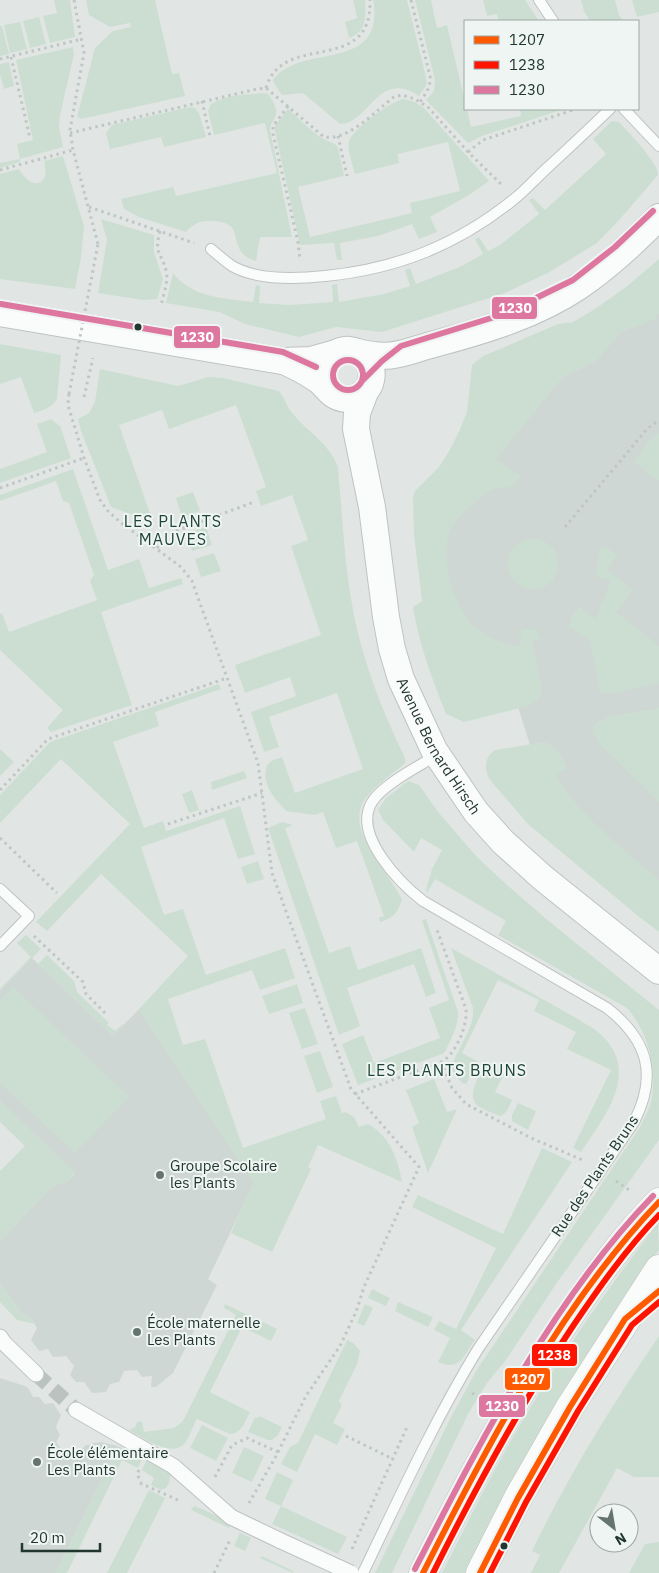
<svg xmlns="http://www.w3.org/2000/svg" width="659" height="1573" font-family="'IBM Plex Sans',sans-serif">
  <style>
    .built { fill: #cfd7d4 }
    .green { fill: #ccded1 }
    .lines { fill: none; stroke-linecap: round; stroke-linejoin: round }
    .pedestrian-tunnel { stroke: #bbc3c0; stroke-width: 15; stroke-dasharray: 15 8; stroke-linecap: butt }
    .service-casing { stroke: #bec3c1; stroke-width: 12 }
    .pedestrian-casing { stroke: #bec3c1; stroke-width: 17 }
    .tertiary-casing { stroke: #bec3c1; stroke-width: 28 }
    .secondary-casing { stroke: #bec3c1; stroke-width: 29 }
    .path { stroke: #bfc6c3; stroke-width: 3; stroke-dasharray: 2.5 4; stroke-linecap: butt }
    .service { stroke: #fafbfb; stroke-width: 10 }
    .pedestrian { stroke: #fafbfb; stroke-width: 15 }
    .tertiary { stroke: #fafbfb; stroke-width: 26 }
    .secondary { stroke: #fafbfb; stroke-width: 28 }
    .pedestrian-bridge-casing { stroke: #bec3c1; stroke-width: 17; stroke-linecap: butt }
    .path-bridge { stroke: #bfc6c3; stroke-width: 3; stroke-dasharray: 2.5 4; stroke-linecap: butt }
    .pedestrian-bridge { stroke: #fafbfb; stroke-width: 15 }
    .bus-1-casing { stroke: #eff5f2; stroke-width: 10 }
    .bus-2-casing { stroke: #eff5f2; stroke-width: 10 }
    .bus-3-casing { stroke: #eff5f2; stroke-width: 10 }
    .bus-1 { stroke: #ff5a00; stroke-width: 6 }
    .bus-2 { stroke: #ff1400; stroke-width: 6 }
    .bus-3 { stroke: #de77a0; stroke-width: 6 }
    .bus-dot { fill: #223630; stroke: #eff5f2; stroke-width: 2 }
    .poi-dot { fill: #65746f; stroke: #eff5f2; stroke-width: 2 }
    .labels { text-anchor: middle; stroke-width: 4; stroke-linejoin: round; paint-order: stroke }
    .street-label { font-size: 15px; fill: #223630; stroke: #eff5f2 }
    .poi-label { font-size: 15px; fill: #223630; stroke: #eff5f2; text-anchor: start }
    .neighbourhood-label { font-size: 16px; letter-spacing: 1px; fill: #21453b; stroke: #eff5f2 }
    .line-badge { stroke: #eff5f2; stroke-width: 2 }
    .badge-label { font-size: 14px; text-anchor: middle; font-weight: bold; fill: #fff }
  </style>
  <rect width="100%" height="100%" fill="#e1e6e4"/>
  <g class="built">
    <path d="M659,269v630l-100,-89 -29,-65 -12,-38 -75,-74 -14,-119z"/>
    <path d="M32,958l81,78 26,-27 115,174 -46,96 9,6 -44,88 -17,14h-5l1,-11 -10,1 -5,-7 -13,1 -5,11 -9,2 -4,8 -14,1 -8,-11h-8l-6,-7 4,-9 -8,-10 -13,1 -5,-8 -9,2 -8,-11 6,-12 -5,-8 -11,-8 -21,-29v-42l53,-56 13,-3 9,-9 -75,-72v-110z"/>
    <path d="M0,1378l25,8 4,3 4,8h6l6,7 8,-1 8,12 -5,12 4,8 -4,7 8,11 16,-2 6,-6h3l5,-2 7,-1 17,4 -62,127h-56z"/>
  </g>
  <g class="green">
    <path d="M54,0h16l5,37 -25,6 -7,-27 14,-3z"/>
    <path d="M86,0h69l17,74 7,-1 6,23 -104,23 -4,-2 18,-69 18,-17 18,-4 -1,-4 -20,4 -21,-12z"/>
    <path d="M353,0h12c1,16 2,32 -16,38l-4,-16 12,-4z"/>
    <path d="M373,0h34l19,77 1,7 -8,12c-41,-28 -50,28 -79,28l-37,-31 -21,2 -7,-10 -2,-5c26,-35 95,-11 101,-60 1,-7 0,-14 -1,-20z"/>
    <path d="M415,0h16l6,28 10,-3 18,77v7h2l4,18 50,-11 -1,-7h44l-82,27 -14,7 -42,-43 8,-9 1,-11z"/>
    <path d="M483,0h42l14,21h-40l-2,-7 -10,2z"/>
    <path d="M581,0h34l4,15 4,6h-33l-6,-10z"/>
    <path d="M632,0h27v12l-22,5z"/>
    <path d="M39,17l7,27 -16,4 -7,-27z"/>
    <path d="M20,22l7,27 -17,4 -6,-28z"/>
    <path d="M0,26h2l7,28 -9,2z"/>
    <path d="M73,47l1,7 -14,61 -1,12 4,20 -43,12v3l-20,6v-5l20,-4 -3,-15 16,-4 -17,-80z"/>
    <path d="M9,62l5,24 -10,3 -4,-14v-11z"/>
    <path d="M264,93l4,1c3,4 10,14 8,20 -1,6 -6,9 -6,16l22,107h-32l-4,24c-5,-2 -10,-3 -14,-8 -12,-17 1,-31 -32,-32 -11,0 -17,3 -24,11l-47,-15 -15,-8 -3,-10 52,-12 3,9 101,-23 -12,-50 -51,12 -6,-24 3,-7c16,-10 36,-9 53,-11z"/>
    <path d="M404,99l11,3 9,6 65,73 -20,14 -39,22 7,15 -18,7 -7,-15 -34,12 -38,7 2,17h-5l-3,-17 -34,2 -25,-114v-6l13,-16c11,9 22,22 34,29 7,5 11,2 16,10l6,28 -46,11 12,50 102,-24 -2,-10 50,-12 -12,-49 -50,12 1,9 -44,11c-2,-9 -8,-23 -6,-32 2,-12 43,-42 55,-43z"/>
    <path d="M190,107l5,1 4,5 7,24 -42,10 -3,-10 -51,12 -4,-16 6,-8z"/>
    <path d="M612,121l7,1c9,10 40,41 39,53l-38,44 -23,24 -49,30 -43,20 -123,39 -46,-5 -37,10 -54,-13 -26,-12 -53,-9 7,-30c19,25 51,25 80,29l3,-17 4,1 -1,17 30,2 44,-3 -1,-17 5,-1 2,18 45,-8 26,-8 -5,-16 5,-2 6,16 46,-18 21,-12 -8,-15 4,-2 9,14 12,-6 39,-31 -10,-14 4,-2 12,12 61,-56 -13,-15z"/>
    <path d="M63,156l21,70 -3,32 -6,31 -75,-10v-105l19,-5c12,22 32,18 25,-8z"/>
    <path d="M101,219l53,16v17l9,27 -6,20 -14,1 -45,-7 9,-53z"/>
    <path d="M659,259v54l-4,6 -34,13 -26,30 -33,16 -66,81 24,17c-2,3 -5,7 -7,9 -7,4 -16,2 -23,6 -11,7 -23,18 -32,27 -26,28 -5,95 23,114 12,9 26,12 39,15l2,-18h14l5,10 -9,3 9,44v8l-3,6 -10,6 -64,16 -18,-8c-14,-35 -27,-70 -33,-107l9,-6 -8,-66 -1,-37 2,-7 24,-24 9,-14 10,-19 9,-22 5,-47 11,-9 17,-7 58,-25 15,-2 22,-13 31,-22z"/>
    <path d="M0,344l61,11 -4,44c-5,9 -14,11 -23,14l-13,-36 -21,7z"/>
    <path d="M100,369l78,17 30,-9 15,1 56,13c6,7 8,17 15,24 16,19 34,27 44,52 5,56 7,115 21,170 11,42 27,82 46,121v5c-13,12 -29,21 -40,36 -22,32 26,74 37,101 -5,13 -8,18 -22,22l-1,-4 5,-2 -27,-75 -21,7 -13,-36 -8,3 -29,-4c-12,-13 -27,-29 -18,-47l5,-4 9,-3 13,36 68,-24 -26,-76 -68,24 10,30 -15,5 -13,-40 45,-16 -6,-19 -45,16 -10,-28 86,-30 -30,-89 17,-6 -16,-45 -31,11 -5,-15 10,-4 -30,-82 -67,24 -7,-19 -43,15 32,91 -6,3 -34,-12 -30,-76 -3,-12 11,-6 6,-11z"/>
    <path d="M51,419l9,7 11,32 -71,25v-14l47,-17 -10,-28z"/>
    <path d="M659,433v48l-25,-19 16,-22z"/>
    <path d="M73,469l35,101 31,-11 10,29 32,-10 2,6 -82,28 31,93 -81,27 -4,-4 16,-18 -63,-60v-36l2,-1 7,19 88,-32 -7,-19 4,-6 -25,-72 -6,-2 -7,-20 -56,20v-6z"/>
    <path d="M193,492l7,19 -18,6 -6,-19z"/>
    <path d="M206,527l6,18 -20,6 -5,-18z"/>
    <circle cx="533" cy="564" r="25"/>
    <path d="M605,547l12,8 -10,15 26,20 -17,22 43,34v37l-50,11 -9,-2 -3,-20 -8,-33 -20,-12c1,-9 4,-14 11,-20l16,13 15,-40 -15,-4 4,-26z"/>
    <path d="M214,553l7,18 -20,6 -6,-18z"/>
    <path d="M219,684l2,5 -66,23 4,14 -46,16 31,86 19,-7 3,10 74,-25 15,48 -17,5 -14,-41 -83,29 23,68 19,-6 23,66 79,-27 10,30 -35,12 -8,-20 -84,29 15,46 22,-6 38,109 83,-29 -6,-18 16,-5 6,17 4,-1 8,5 5,10 9,-3c22,12 30,35 34,58l-84,-37 -10,22 3,2 -39,83 -41,-19 22,-50 -114,-174 49,-53 -87,-82 -54,57 -11,-9 94,-98 -69,-65 -61,64v-28l50,-53z"/>
    <path d="M659,708v94l-60,-59 -6,-12 2,-7 13,-7z"/>
    <path d="M545,742c11,5 18,14 22,26l-12,7c26,42 67,73 104,105v52l-21,-16 -110,-92 -38,-44c-6,-11 -6,-23 5,-30z"/>
    <path d="M0,749l14,13 -14,14z"/>
    <path d="M244,771l3,7 -35,12 -1,-8z"/>
    <path d="M408,781l11,4 20,28 38,44 30,28 38,33 114,92v130l-103,144 -50,76 -19,23 -19,31 -76,159h-17l73,-150 28,-52 164,-244c3,-7 7,-14 10,-21 9,-33 -1,-73 -23,-98l-129,-73 8,-14 -71,-42 -8,14 -1,-3 6,-21 10,-19 -21,-12 -7,14 -31,-32 -5,-10 8,-12z"/>
    <path d="M192,790l7,20 -10,3 -7,-19z"/>
    <path d="M282,822l11,3 -8,3 44,125 21,-7 8,24 63,-22 15,45 -10,4 -12,-33 -67,24 13,38 -21,9 -71,-207z"/>
    <path d="M258,861l6,18 -17,5 -6,-17z"/>
    <path d="M426,919l32,93c1,13 -7,27 -13,40l-3,2 -84,31 -16,-41 21,-9 11,28 66,-25 -11,-30 20,-8 -27,-80z"/>
    <path d="M26,935l15,14 -41,42v-2l31,-32 -14,-14z"/>
    <path d="M451,948l127,71c7,5 14,8 20,13 45,38 7,84 -17,120l-8,-4 38,-78 -44,-21 9,-17 -42,-21 5,-11 -41,-20 -36,73 17,9 -13,22 -4,-1 -11,-14c5,-21 24,-39 22,-61z"/>
    <path d="M47,955l27,26 3,11 32,31 -2,2 8,6 8,-7v1l-10,11 -75,-72z"/>
    <path d="M297,984l6,19 -34,11 -7,-18z"/>
    <path d="M13,987l116,110 -54,56 -75,-70v-82z"/>
    <path d="M305,1008l13,36 -16,5 -13,-36z"/>
    <path d="M320,1051l13,36 -16,6 -13,-37z"/>
    <path d="M485,1064l19,10 -9,18 17,8c-3,6 -5,14 -12,16 -7,-3 -16,-6 -22,-10 -13,-10 2,-31 7,-42z"/>
    <path d="M434,1079l13,33 10,-3 -29,64 -16,-46 7,-4 -13,-33z"/>
    <path d="M0,1101l75,71 -9,10 -13,3 -53,56v-70l25,-25 -25,-24z"/>
    <path d="M518,1103l18,8 -8,19 -16,-9v-6z"/>
    <path d="M542,1148l30,14 -111,168 14,10c-11,15 -15,32 -37,22l12,-24 -16,-8 5,-9 17,8 40,-81 -84,-41 6,-12 85,39z"/>
    <path d="M658,1223l1,27 -40,54 -44,70 -59,101 -51,98h-23c27,-53 53,-107 84,-158 40,-68 84,-129 132,-192z"/>
    <path d="M0,1283l21,29 11,8 3,4 -18,-4 -17,-18z"/>
    <path d="M372,1289l18,9 -4,8 -18,-8z"/>
    <path d="M398,1302l35,15 -5,10 -33,-16z"/>
    <path d="M225,1304l52,25 -6,12 -29,-14 -32,65 40,20c-5,10 -8,21 -20,22l-33,-15c-4,7 -7,17 -12,24 -13,16 -43,-6 -56,-13l6,-3 2,-5 5,-1 2,11 30,-4 9,-7 53,-106 -12,-7z"/>
    <path d="M365,1304l8,4 -9,18 -7,-3z"/>
    <path d="M659,1336v141h-25l-17,-9 -58,105h-28l9,-18 -8,-4c36,-75 80,-146 127,-215z"/>
    <path d="M347,1340l6,3 7,8 -3,13 -18,37 3,4 -9,18 12,6 -8,16 -22,-11 -18,38 -16,-8 9,-17 8,-4z"/>
    <path d="M259,1416l23,11 -4,8 -6,5h-4l-20,-8 7,-15 3,1z"/>
    <path d="M202,1425l26,13 -12,23 -26,-13z"/>
    <path d="M118,1446l25,11 -5,11 -16,-8 -55,113h-11z"/>
    <path d="M244,1447l20,9 -12,26 -20,-9z"/>
    <path d="M147,1459l24,14 -2,10 -3,5 -5,2 -10,-5 3,-7 -12,-8z"/>
    <path d="M277,1472l16,8 -12,26 66,31 -9,17 -66,-30 9,-18 -16,-7z"/>
    <path d="M149,1490l16,8 -38,75h-20z"/>
    <path d="M195,1506l36,16 -2,6 -38,-18 1,-2z"/>
    <path d="M240,1533l11,5 -6,13 -11,-5z"/>
    <path d="M659,1542v31h-30l16,-29z"/>
    <path d="M262,1556l31,15v2l-33,-15z"/>
  </g>
  <g class="lines">
    <path class="pedestrian-tunnel" d="M36,1374l40,36"/>
    <defs>
      <g id="service">
        <path d="M539,0l14,21"/>
        <path d="M624,109l35,37"/>
        <path d="M211,249c7,6 14,12 21,17 26,15 65,13 93,10 72,-7 132,-31 188,-76 12,-9 22,-21 33,-31 22,-20 43,-40 64,-60"/>
        <path d="M0,889l29,27 -29,30"/>
        <path d="M363,1573c36,-75 71,-152 115,-224l156,-227c24,-47 14,-82 -27,-114l-184,-107c-23,-18 -71,-66 -51,-99 10,-17 47,-36 65,-47"/>
      </g>
      <g id="pedestrian">
        <path d="M0,1337l4,6 32,31"/>
        <path d="M76,1410l97,56 58,51 50,24"/>
      </g>
      <g id="tertiary">
        <path d="M0,313l282,48 29,-1 25,-7"/>
        <path d="M357,352c38,9 46,0 81,-9 48,-13 98,-28 140,-56 30,-20 56,-45 81,-70"/>
        <path d="M284,361c12,6 23,11 34,19 6,4 10,11 16,15 14,9 34,1 37,-15 2,-8 -1,-16 -6,-22 -19,-21 -50,2 -40,27"/>
        <path id="s1" d="M365,392l-8,21 -1,16 16,78 14,110 6,32 9,30 33,71 42,62 27,30 40,36 116,93"/>
      </g>
      <g id="secondary">
        <path d="M423,1573c45,-90 92,-178 149,-261 26,-38 54,-77 87,-110"/>
        <path d="M480,1573l38,-75 52,-91 89,-138"/>
      </g>
    </defs>
    <use href="#service" class="service-casing"/>
    <use href="#pedestrian" class="pedestrian-casing"/>
    <use href="#tertiary" class="tertiary-casing"/>
    <use href="#secondary" class="secondary-casing"/>
    <g class="path">
      <path d="M74,0l10,53 -14,77 3,20 25,94"/>
      <path d="M411,0l19,76c1,11 -4,17 -10,26"/>
      <path d="M11,57l19,81"/>
      <path d="M0,59l82,-20"/>
      <path d="M266,88c17,-58 106,-11 104,-88"/>
      <path d="M202,101l8,35"/>
      <path d="M288,106l-15,20v8l25,108 2,17"/>
      <path d="M70,133l187,-44 9,-1 58,49c25,4 51,-26 70,-40l8,-2 13,4 14,9 39,44 34,33"/>
      <path d="M338,136l9,40"/>
      <path d="M468,152l15,-12 93,-31"/>
      <path d="M0,170l73,-20"/>
      <path d="M89,207l105,36"/>
      <path d="M160,231c-6,23 1,21 6,39 3,11 -3,25 -5,36"/>
      <path d="M69,394l-1,11 16,53 16,42 8,11 12,11 61,45 11,14 66,182 14,110 79,216 68,78 -55,120 -8,25 -16,34 -34,50 -31,62 -26,45"/>
      <path d="M84,397l9,-39"/>
      <path d="M0,488l84,-30"/>
      <path d="M565,527l82,-98 12,-9"/>
      <path d="M157,548l10,-11 9,-6 78,-29"/>
      <path d="M0,790l48,-51 179,-61"/>
      <path d="M168,824l94,-31"/>
      <path d="M0,838l57,55"/>
      <path d="M34,936l49,46 3,12 20,20"/>
      <path d="M441,1062l11,26 14,16 65,34 54,23"/>
      <path d="M355,1094l86,-32c15,-7 27,-38 25,-53l-29,-79"/>
      <path d="M616,1181l13,9"/>
      <path d="M472,1393l14,8"/>
      <path d="M346,1436l47,23"/>
      <path d="M139,1470l-2,4 4,8"/>
      <path d="M215,1477l17,-32 15,-7 31,14"/>
      <path d="M140,1483l40,18"/>
      <path d="M352,1549l55,-122"/>
      <path d="M214,1573l16,-33"/>
    </g>
    <use href="#service" class="service"/>
    <use href="#pedestrian" class="pedestrian"/>
    <use href="#tertiary" class="tertiary"/>
    <use href="#secondary" class="secondary"/>
    <defs>
      <path id="pedestrian-bridge" d="M281,1541l70,32"/>
    </defs>
    <use href="#pedestrian-bridge" class="pedestrian-bridge-casing"/>
    <path class="path-bridge" d="M69,394l29,-150"/>
    <use href="#pedestrian-bridge" class="pedestrian-bridge"/>
    <defs>
      <g id="bus-1">
        <path d="M423,1573c64,-127 137,-268 236,-371"/>
        <path d="M480,1573l38,-75 52,-91 55,-88 34,-28"/>
      </g>
      <g id="bus-2">
        <path d="M433,1573c42,-84 86,-166 138,-244 27,-40 55,-80 88,-114"/>
        <path d="M490,1573l36,-71 52,-91 54,-86 27,-23"/>
      </g>
      <g id="bus-3">
        <path d="M1,304l282,48 33,15"/>
        <circle cx="348" cy="375" r="15"/>
        <path d="M363,380l19,-19 19,-15 100,-31 72,-35 42,-33 38,-36"/>
        <path d="M415,1569c65,-127 138,-270 238,-373"/>
      </g>
    </defs>
    <use href="#bus-1" class="bus-1-casing"/>
    <use href="#bus-2" class="bus-2-casing"/>
    <use href="#bus-3" class="bus-3-casing"/>
    <use href="#bus-1" class="bus-1"/>
    <use href="#bus-2" class="bus-2"/>
    <use href="#bus-3" class="bus-3"/>
  </g>
  <g class="bus-dot">
    <circle cx="138" cy="327" r="4.5"/>
    <circle cx="504" cy="1546" r="4.5"/>
  </g>
  <g class="poi-dot">
    <circle cx="160" cy="1175" r="5"/>
    <circle cx="137" cy="1332" r="5"/>
    <circle cx="37" cy="1462" r="5"/>
  </g>
  <g class="labels">
    <g class="street-label">
      <text dy="5" stroke="none"><textPath href="#s1" startOffset="370">Avenue Bernard Hirsch</textPath></text>
      <text transform="translate(595 1176) rotate(-56)" y="5">Rue des Plants Bruns</text>
    </g>
    <g class="poi-label">
      <text x="170" y="1171">Groupe Scolaire<tspan x="170" dy="17">les Plants</tspan></text>
      <text x="147" y="1328">École maternelle<tspan x="147" dy="17">Les Plants</tspan></text>
      <text x="47" y="1458">École élémentaire<tspan x="47" dy="17">Les Plants</tspan></text>
    </g>
    <g class="neighbourhood-label">
      <text x="173" y="527">LES PLANTS<tspan x="173" dy="18">MAUVES</tspan></text>
      <text x="447" y="1076">LES PLANTS BRUNS</text>
    </g>
  </g>
  <g class="line-badge">
    <rect x="491" y="296" width="47" height="24" rx="5" fill="#de77a0"/>
    <rect x="173" y="325" width="48" height="24" rx="5" fill="#de77a0"/>
    <rect x="531" y="1343" width="47" height="24" rx="5" fill="#ff1400"/>
    <rect x="504" y="1367" width="47" height="24" rx="5" fill="#ff5a00"/>
    <rect x="478" y="1394" width="48" height="24" rx="5" fill="#de77a0"/>
  </g>
  <g class="badge-label">
    <text x="515" y="313">1230</text>
    <text x="197" y="342">1230</text>
    <text x="554" y="1360">1238</text>
    <text x="528" y="1384">1207</text>
    <text x="502" y="1411">1230</text>
  </g>
  <rect x="464" y="20" width="175" height="90" fill="#eff5f2" stroke="#9da9a4"/>
  <rect x="474" y="36" width="25" height="8" fill="#ff5a00" stroke="#9da9a4"/>
  <text x="509" y="45" font-size="15" fill="#223630">1207</text>
  <rect x="474" y="61" width="25" height="8" fill="#ff1400" stroke="#9da9a4"/>
  <text x="509" y="70" font-size="15" fill="#223630">1238</text>
  <rect x="474" y="86" width="25" height="8" fill="#de77a0" stroke="#9da9a4"/>
  <text x="509" y="95" font-size="15" fill="#223630">1230</text>
  <g transform="translate(614 1528) rotate(149)"><circle r="24" fill="#eff5f2" stroke="#9da9a4"/>
  <path d="M0-4L9 19L0 12L-9 19Z" fill="#65746f"/>
  <text y="-8" font-size="14" font-weight="bold" text-anchor="middle" fill="#223630">N</text>
  </g>
  <path d="M22 1543v8h78v-8" fill="none" stroke="#223630" stroke-width="2.5"/>
  <text x="30" y="1543" font-size="15" fill="#223630" stroke="#eff5f2" stroke-width="4" paint-order="stroke">20 m</text>
</svg>
